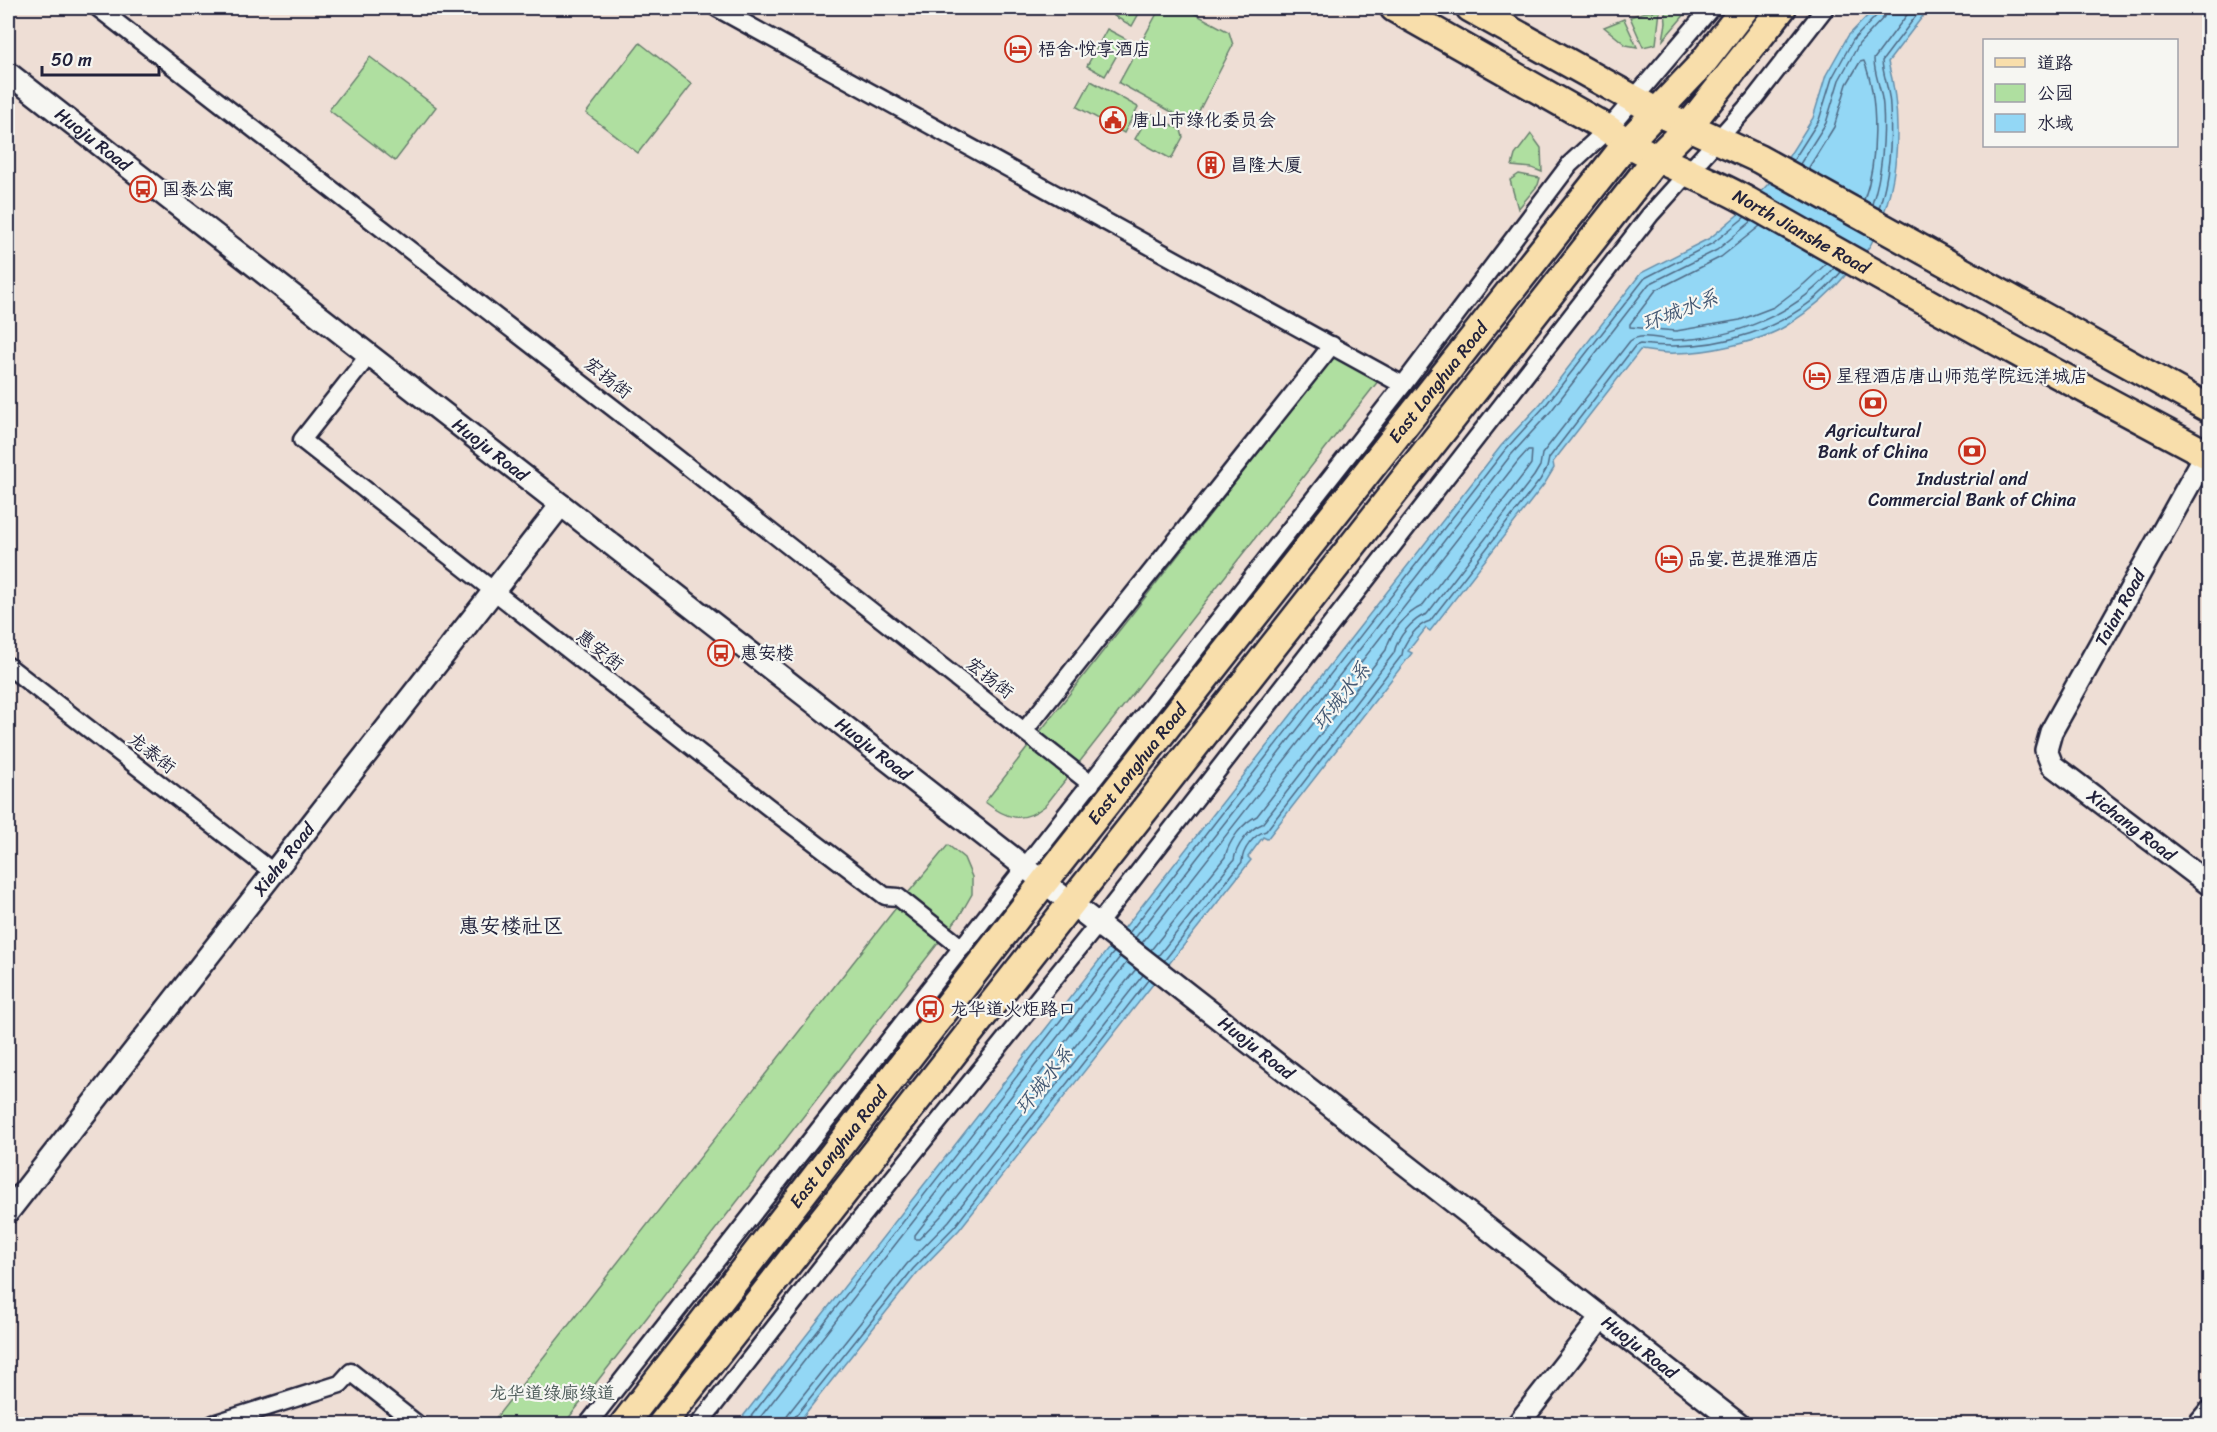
<svg xmlns="http://www.w3.org/2000/svg" width="2217" height="1432" font-family="Sriracha,'LXGW WenKai TC',sans-serif">
  <style>
    .green { fill: #afdfa0; stroke: #68806e; stroke-width: 1.5 }
    .water { fill: #93d7f5; stroke: #668fab; stroke-width: 1.5 }
    .lines { fill: none; stroke-linecap: round; stroke-linejoin: round }
    .shore { stroke: #4f6a85; stroke-width: 1.5 }
    .minor-casing { stroke: #22223b; stroke-width: 21 }
    .tertiary-casing { stroke: #22223b; stroke-width: 26 }
    .primary-casing { stroke: #22223b; stroke-width: 32 }
    .minor { stroke: #f6f6f2; stroke-width: 16 }
    .tertiary { stroke: #f6f6f2; stroke-width: 21 }
    .primary { stroke: #f8deab; stroke-width: 27 }
    .labels { text-anchor: middle; stroke-width: 4.5; stroke-linejoin: round; paint-order: stroke }
    .poi-label { font-size: 18px; fill: #22223b; stroke: #f6f6f2; text-anchor: start }
    .street-label { font-size: 18px; fill: #22223b; stroke: #f6f6f2 }
    .park-label { font-size: 18px; fill: #4c5b59; stroke: #f6f6f2 }
    .water-label { font-size: 20px; font-style: italic; fill: #445873; stroke: #f6f6f2 }
    .quarter-label { font-size: 21px; fill: #22223b; stroke: #f6f6f2 }
  </style>
  <rect width="100%" height="100%" fill="#eeded5"/>
  <filter id="ink" filterUnits="userSpaceOnUse"><feTurbulence type="fractalNoise" baseFrequency=".0167" numOctaves="2"/><feDisplacementMap in="SourceGraphic" scale="12" xChannelSelector="R" yChannelSelector="G"/><feConvolveMatrix kernelMatrix="1 2 1 2 8 2 1 2 1" color-interpolation-filters="sRGB"/></filter>
  <g filter="url(#ink)">
    <g class="green">
      <path d="M1119,8h23l-10,18 -18,-10z"/>
      <path d="M1160,8h24l45,24 4,13 -36,70 -11,5 -67,-37z"/>
      <path d="M1676,9l10,4 -23,27 3,-17 -1,-13z"/>
      <path d="M1660,11l-4,33 -13,3 -13,-30 15,-5z"/>
      <path d="M1624,19l13,28 -11,-2 -22,-18z"/>
      <path d="M1107,29l19,10 -21,37 -18,-10z"/>
      <path d="M640,43l52,41 -54,69 -52,-40z"/>
      <path d="M370,57l66,50 -41,54 -66,-51z"/>
      <path d="M1091,81l47,26 -14,26 -47,-26z"/>
      <path d="M1150,113l31,17 2,7 -12,22 -36,-20z"/>
      <path d="M1531,134l10,14 1,24 -10,-4 -20,-2 3,-11z"/>
      <path d="M1519,174l21,4 -2,7 -20,24 -8,-29z"/>
      <path d="M1334,356l45,24 -334,426c-23,18 -38,13 -60,-4z"/>
      <path d="M948,845l16,13 8,19v17l-12,21 -396,509h-73l408,-520z"/>
    </g>
    <path class="water" d="M1875,8h54l-41,54c16,59 11,127 -17,182 -5,9 -14,17 -20,25 -18,22 -41,42 -65,57 -26,16 -80,27 -110,27 -12,1 -24,-2 -36,-3l-87,112 1,6 -9,15 -115,148 -4,-3 -18,23 4,2 -145,186 -4,-2 -15,20 3,3 -292,370 -42,43 -120,151h-60l764,-978 40,-43 100,-130 69,-35 37,-31 32,-35 34,-54 13,-43 22,-39z"/>
    <g class="lines">
      <g class="shore">
        <path d="M1793,161l26,-41 13,-42 21,-38 25,-26 1,-6"/>
        <path d="M1800,164l26,-41 13,-43 20,-36 25,-27 3,-9"/>
        <path d="M1808,169l26,-42 13,-43 13,-22 4,-1c15,38 14,100 0,139"/>
        <path d="M1872,204c10,-29 13,-67 11,-98 -1,-16 -9,-31 -9,-47l38,-51"/>
        <path d="M1879,208c10,-31 13,-68 11,-101 0,-16 -7,-31 -8,-46l40,-53"/>
        <path d="M1760,226l-39,31 -65,33 -26,34v3l46,4 64,-11 34,-13 30,-23 23,-21"/>
        <path d="M1129,933l376,-483 40,-44 100,-128 68,-35 32,-26"/>
        <path d="M1135,938l376,-483 40,-44 98,-127 68,-34 35,-29"/>
        <path d="M1142,943l376,-482 10,-11h4l-1,14 -5,7 -104,135c-16,7 -32,27 -36,44l-129,166c-15,7 -28,25 -32,41l-74,93"/>
        <path d="M1158,956l76,-96c2,-14 15,-31 28,-36l132,-171c3,-15 18,-34 33,-39l107,-138 6,-10 2,-12 88,-113c12,-9 31,-1 45,-1 58,-1 122,-26 159,-72"/>
        <path d="M1164,961l78,-99c0,-12 12,-28 24,-31l136,-176c1,-13 16,-31 28,-34l110,-141 7,-12 2,-10 86,-112 5,-2c74,9 153,-13 201,-72"/>
        <path d="M1127,962l-212,273v4h4l23,-24 194,-246"/>
        <path d="M745,1424l369,-472"/>
        <path d="M755,1424l365,-467"/>
        <path d="M785,1424l3,-10 119,-150 42,-43 194,-246"/>
        <path d="M792,1424l2,-6 119,-149 42,-43 194,-247"/>
      </g>
      <defs>
        <g id="minor">
          <path d="M98,8l523,406 470,370"/>
          <path d="M717,8l686,377"/>
          <path d="M369,355l-67,85 465,366 118,90 13,1 64,51"/>
          <path d="M8,666l265,206"/>
          <path d="M1025,730l307,-385"/>
          <path d="M213,1424l127,-40 11,-12 66,52"/>
          <path d="M588,1424l815,-1039 167,-221 38,-35 103,-121"/>
          <path d="M699,1424l129,-165 270,-335 552,-709 105,-117 70,-90"/>
        </g>
        <g id="tertiary">
          <path id="s1" d="M8,73l1730,1351"/>
          <path id="s2" d="M2206,454l-155,278 -5,18 6,15 158,120"/>
          <path id="s3" d="M8,1212l553,-707"/>
          <path d="M1518,1424l83,-106"/>
          <path d="M2199,1424l11,-13"/>
        </g>
        <g id="primary">
          <path id="s4" d="M1394,8l214,121c43,33 95,46 141,73 152,87 306,172 461,254"/>
          <path d="M1470,8l187,104 102,47 451,250"/>
          <path id="s5" d="M624,1424l420,-542 583,-739 74,-78 44,-57"/>
          <path d="M662,1424l994,-1265 32,-32 94,-119"/>
        </g>
      </defs>
      <use href="#minor" class="minor-casing"/>
      <use href="#tertiary" class="tertiary-casing"/>
      <use href="#primary" class="primary-casing"/>
      <use href="#minor" class="minor"/>
      <use href="#tertiary" class="tertiary"/>
      <use href="#primary" class="primary"/>
    </g>
  </g>
  <defs>
    <symbol id="hotel-ring" viewBox="-11 -11 22 22"><circle r="9.5" fill="#f6f6f2" stroke="#c8321e" stroke-width="1.5"/><path d="M-6-4.5h1.5V1H6V5H4.5V3h-9V5H-6ZM-4 0a1.8 1.8 0 1 1 3.6 0ZM.5 0V-2.5h3Q6-2.5 6 0Z" fill="#c8321e"/></symbol>
    <symbol id="civic-ring" viewBox="-11 -11 22 22"><circle r="9.5" fill="#f6f6f2" stroke="#c8321e" stroke-width="1.5"/><path d="M-.6-6.5H3V-4.5H.6V-3L4-1V1h2V6H-6V1h2V-1L-.6-3ZM-1.2 2.5V6h2.4V2.5Z" fill="#c8321e"/></symbol>
    <symbol id="building-ring" viewBox="-11 -11 22 22"><circle r="9.5" fill="#f6f6f2" stroke="#c8321e" stroke-width="1.5"/><path d="M-4-6H4V6H1V3H-1V6H-4ZM-2.5-4.3h1.7v1.8h-1.7ZM.8-4.3h1.7v1.8H.8ZM-2.5-1h1.7V.8h-1.7ZM.8-1h1.7V.8H.8Z" fill="#c8321e"/></symbol>
    <symbol id="bus-ring" viewBox="-11 -11 22 22"><circle r="9.5" fill="#f6f6f2" stroke="#c8321e" stroke-width="1.5"/><path d="M-5-6H5V4H4V6H2V4H-2V6H-4V4H-5ZM-3.5-4V0h7V-4ZM-3.5 1.2v1.5H-2V1.2ZM2 1.2v1.5H3.5V1.2Z" fill="#c8321e"/></symbol>
    <symbol id="bank-ring" viewBox="-11 -11 22 22"><circle r="9.5" fill="#f6f6f2" stroke="#c8321e" stroke-width="1.5"/><path d="M-6-4H6V4H-6ZM0-2.3a2.3 2.3 0 1 0 0 4.6a2.3 2.3 0 1 0 0-4.6Z" fill="#c8321e"/></symbol>
  </defs>
  <g fill-rule="evenodd">
    <use href="#hotel-ring" x="1003" y="34" width="30" height="30"/>
    <use href="#civic-ring" x="1098" y="105" width="30" height="30"/>
    <use href="#building-ring" x="1196" y="150" width="30" height="30"/>
    <use href="#bus-ring" x="128" y="174" width="30" height="30"/>
    <use href="#hotel-ring" x="1802" y="361" width="30" height="30"/>
    <use href="#bank-ring" x="1858" y="388" width="30" height="30"/>
    <use href="#bank-ring" x="1957" y="436" width="30" height="30"/>
    <use href="#hotel-ring" x="1654" y="544" width="30" height="30"/>
    <use href="#bus-ring" x="706" y="638" width="30" height="30"/>
    <use href="#bus-ring" x="915" y="994" width="30" height="30"/>
  </g>
  <g class="labels">
    <g class="poi-label">
      <text x="1038" y="55">梧舍·悦享酒店</text>
      <text x="1132" y="126">唐山市绿化委员会</text>
      <text x="1230" y="171">昌隆大厦</text>
      <text x="162" y="195">国泰公寓</text>
      <text x="1836" y="382">星程酒店唐山师范学院远洋城店</text>
      <text x="1873" y="437" text-anchor="middle">Agricultural<tspan x="1873" dy="21">Bank of China</tspan></text>
      <text x="1972" y="485" text-anchor="middle">Industrial and<tspan x="1972" dy="21">Commercial Bank of China</tspan></text>
      <text x="1688" y="565">品宴.芭提雅酒店</text>
      <text x="740" y="659">惠安楼</text>
      <text x="950" y="1015">龙华道火炬路口</text>
    </g>
    <g class="street-label">
      <text dy="6" stroke="none"><textPath href="#s1" startOffset="108">Huoju Road</textPath></text>
      <text dy="6" stroke="none"><textPath href="#s4" startOffset="465">North Jianshe Road</textPath></text>
      <text transform="translate(608 378) rotate(38)" y="6">宏扬街</text>
      <text dy="6" stroke="none"><textPath href="#s5" startOffset="1322">East Longhua Road</textPath></text>
      <text dy="6" stroke="none"><textPath href="#s1" startOffset="612">Huoju Road</textPath></text>
      <text transform="translate(2120 608) rotate(-61)" y="6">Taian Road</text>
      <text transform="translate(600 650) rotate(38)" y="6">惠安街</text>
      <text transform="translate(990 678) rotate(38)" y="6">宏扬街</text>
      <text dy="6" stroke="none"><textPath href="#s1" startOffset="1098">Huoju Road</textPath></text>
      <text transform="translate(152 753) rotate(38)" y="6">龙泰街</text>
      <text dy="6" stroke="none"><textPath href="#s5" startOffset="836">East Longhua Road</textPath></text>
      <text dy="6" stroke="none"><textPath href="#s2" startOffset="453">Xichang Road</textPath></text>
      <text dy="6" stroke="none"><textPath href="#s3" startOffset="448">Xiehe Road</textPath></text>
      <text dy="6" stroke="none"><textPath href="#s1" startOffset="1584">Huoju Road</textPath></text>
      <text dy="6" stroke="none"><textPath href="#s5" startOffset="350">East Longhua Road</textPath></text>
      <text dy="6" stroke="none"><textPath href="#s1" startOffset="2070">Huoju Road</textPath></text>
    </g>
    <g class="park-label">
      <text x="552" y="1399">龙华道绿廊绿道</text>
    </g>
    <g class="water-label">
      <text transform="translate(1680 310) rotate(-21)" y="7">环城水系</text>
      <text transform="translate(1341 696) rotate(-52)" y="7">环城水系</text>
      <text transform="translate(1044 1080) rotate(-52)" y="7">环城水系</text>
    </g>
    <g class="quarter-label">
      <text x="511" y="933">惠安楼社区</text>
    </g>
  </g>
  <rect width="2217" height="1432" fill="none" stroke="#f6f6f2" stroke-width="30"/>
  <rect x="15" y="15" width="2187" height="1402" fill="none" stroke="#22223b" stroke-width="2" filter="url(#ink)"/>
  <rect x="1983" y="39" width="195" height="108" fill="#f6f6f2" stroke="#a1a1a9" stroke-width="1.5"/>
  <rect x="1995" y="58" width="30" height="9" fill="#f8deab" stroke="#a1a1a9" stroke-width="1.5"/>
  <text x="2037" y="69" font-size="18" fill="#22223b">道路</text>
  <rect x="1995" y="84" width="30" height="18" fill="#afdfa0" stroke="#a1a1a9" stroke-width="1.5"/>
  <text x="2037" y="99" font-size="18" fill="#22223b">公园</text>
  <rect x="1995" y="114" width="30" height="18" fill="#93d7f5" stroke="#a1a1a9" stroke-width="1.5"/>
  <text x="2037" y="129" font-size="18" fill="#22223b">水域</text>
  <path d="M42 66v9h117v-9" fill="none" stroke="#22223b" stroke-width="3"/>
  <text x="51" y="66" font-size="18" fill="#22223b" stroke="#f6f6f2" stroke-width="4.5" paint-order="stroke">50 m</text>
</svg>
